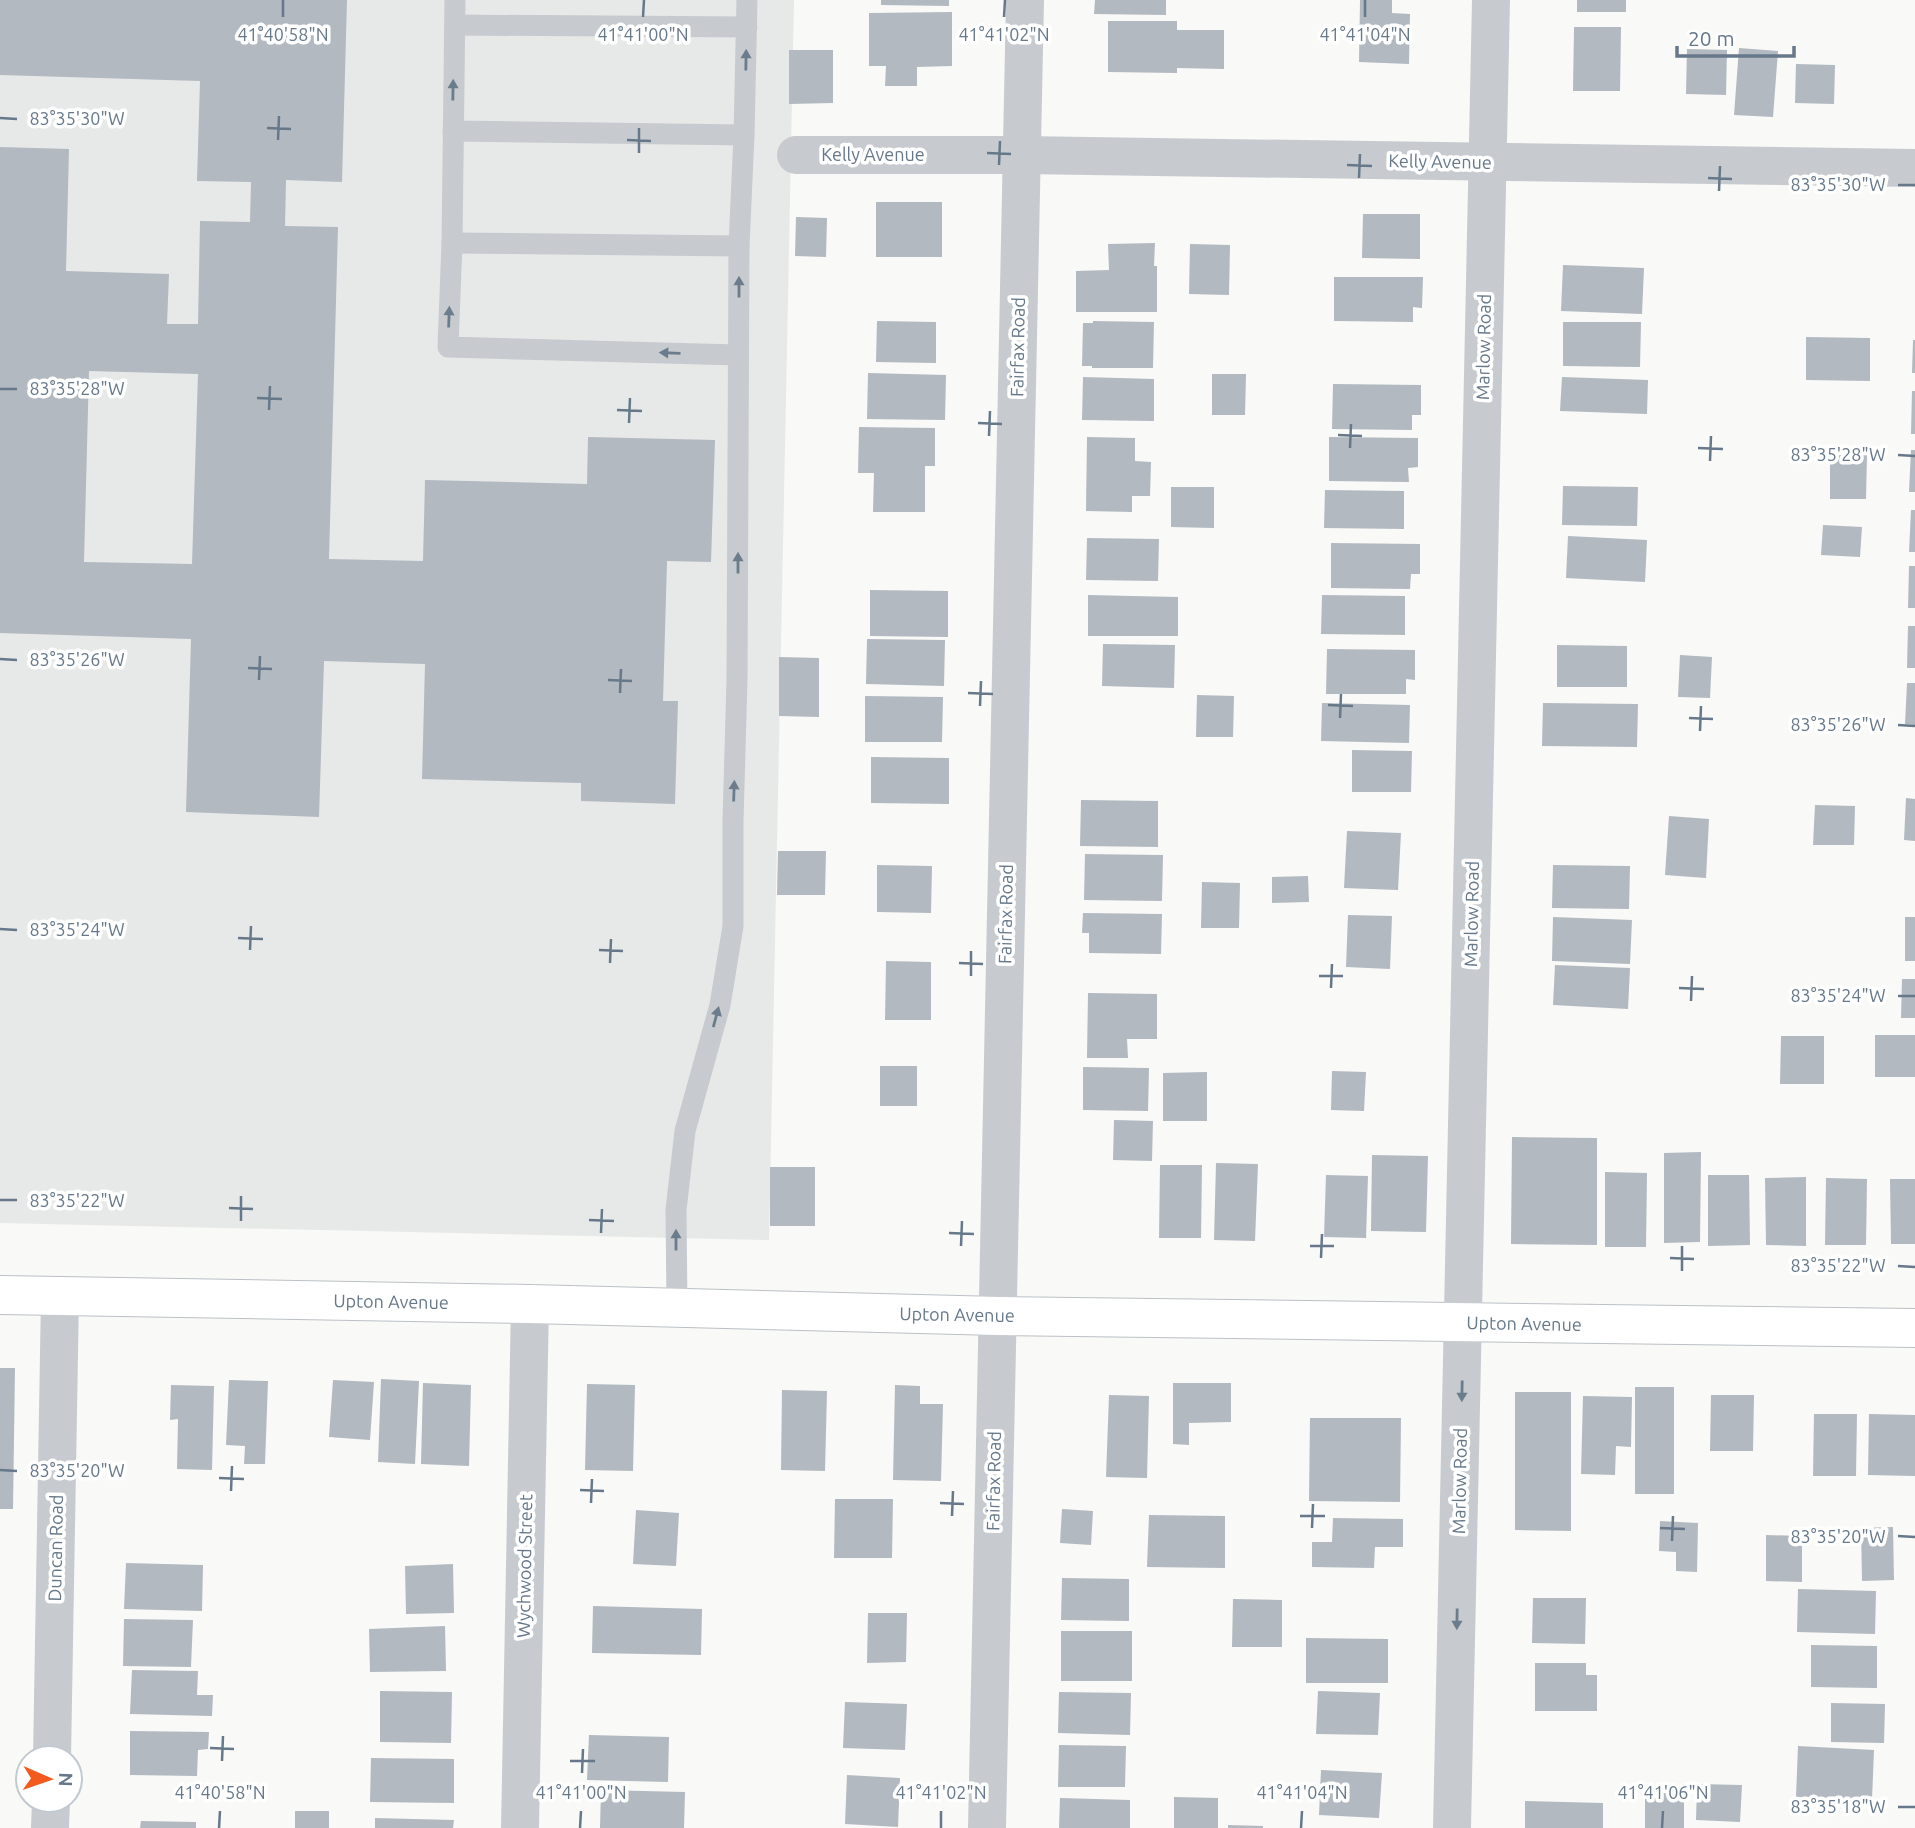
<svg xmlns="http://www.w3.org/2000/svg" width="1915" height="1828" font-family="Ubuntu,sans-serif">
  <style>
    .built { fill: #e7e8e8 }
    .building { fill: #b2b9c0; fill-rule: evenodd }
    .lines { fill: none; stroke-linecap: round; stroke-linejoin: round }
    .secondary-casing { stroke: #bbc0c5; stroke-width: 40 }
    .lane { stroke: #c7cbcf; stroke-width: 21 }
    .street { stroke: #c7cbcf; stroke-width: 38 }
    .secondary { stroke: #fff; stroke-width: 38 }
    .oneway { fill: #6b7c8d }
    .ticks { fill: none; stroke: #66788a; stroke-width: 2.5 }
    .labels { text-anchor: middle; stroke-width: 7; stroke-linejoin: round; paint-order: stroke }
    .street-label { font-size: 18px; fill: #66788a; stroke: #fff }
    .ticks-label { font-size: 18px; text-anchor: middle; fill: #66788a; stroke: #fff; stroke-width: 7; stroke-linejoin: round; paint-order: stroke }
  </style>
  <rect width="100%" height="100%" fill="#f9f9f7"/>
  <path class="built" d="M0,0h794l-25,1240 -769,-17z"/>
  <g class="building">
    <path d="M0,0h347l-5,182 -56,-2 -1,46 53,1 -9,332 94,2 2,-81 162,4 1,-47 127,3 -4,122 -44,-1 -4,140h15l-3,103 -94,-3v-18l-159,-4 3,-115 -101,-3 -5,156 -133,-5 5,-173 -191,-6v-486l69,2 -3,122 103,3 -2,50h31l2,-103 50,1 1,-40 -54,-1 3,-100 -200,-6zM89,371l109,3 -6,190 -108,-2z"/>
    <path d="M881,0h68v6l-68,-1z"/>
    <path d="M1095,0h71v15l-72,-1z"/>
    <path d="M1360,0h32v13l18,1 -1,50 -50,-2z"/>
    <rect x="1577" y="0" width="49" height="12"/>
    <path d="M952,12v54l-35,1v19h-32l1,-20h-17v-53z"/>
    <path d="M1108,21h69v9h47v39l-47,-1v5l-69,-1z"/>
    <path d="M1574,27h47l-1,64h-47z"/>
    <path d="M1739,48l39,3 -5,66 -39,-2z"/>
    <path d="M1687,49l40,1 -1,45 -40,-1z"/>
    <path d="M789,50h44v53l-44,1z"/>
    <path d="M1796,64l39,1 -1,39 -39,-1z"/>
    <rect x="876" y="202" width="66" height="55"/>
    <path d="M1363,214h57v45l-58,-1z"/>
    <path d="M796,217l31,1 -1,39 -31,-1z"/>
    <path d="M1155,243l-1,23h3v46h-81v-41l33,-1 -1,-26z"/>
    <path d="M1190,244l40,1 -1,50 -40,-1z"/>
    <path d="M1563,265l81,3 -2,46 -81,-3z"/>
    <path d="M1334,277h89l-1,31 -9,-1v15l-79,-1z"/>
    <path d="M877,321l59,1v41l-60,-1z"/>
    <path d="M1093,321l61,1 -1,46h-61v-2h-10l1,-43h10z"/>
    <path d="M1563,322h78l-1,45 -77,-1z"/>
    <path d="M1806,337l64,1v43l-64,-1z"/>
    <path d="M1913,340h2v33h-3z"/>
    <path d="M868,373l78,2 -1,45 -78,-1z"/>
    <path d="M1212,374h34l-1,41h-33z"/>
    <path d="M1083,377l71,2v42l-72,-1z"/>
    <path d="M1562,377l86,3 -1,34 -87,-3z"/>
    <path d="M1333,384l88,1v30h-9v15l-80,-1z"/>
    <path d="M1912,391h3v43h-4z"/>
    <path d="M859,427l76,1v38h-10v46h-52l1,-39h-16z"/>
    <path d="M1087,437l48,1v23l16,1 -1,34h-18v16l-46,-1z"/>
    <path d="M1329,437l89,1v29l-10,1 1,14 -80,-1z"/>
    <path d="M1911,450h4v42h-6z"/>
    <path d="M1867,454l-1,45h-36v-44z"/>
    <path d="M1563,486l75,1 -1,39 -75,-1z"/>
    <path d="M1171,487h43v41l-43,-1z"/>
    <path d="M1325,490l79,1v38l-80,-1z"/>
    <path d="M1911,510h4v42h-6z"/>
    <path d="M1823,525l39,2 -2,30 -39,-2z"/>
    <path d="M1568,536l79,4 -2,42 -79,-4z"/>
    <path d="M1087,538l72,1 -1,42 -72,-1z"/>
    <path d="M1331,543l89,1v30h-9l-1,15 -79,-1z"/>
    <path d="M1909,566h6v42h-7z"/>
    <path d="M870,590l78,1v46l-78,-1z"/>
    <path d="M1088,595l90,2v39h-90z"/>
    <path d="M1322,595l83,1v39l-84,-1z"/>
    <path d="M1908,626h7v42h-8z"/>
    <path d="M867,639l78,1 -1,46 -78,-2z"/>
    <path d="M1103,644l72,1 -1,43 -72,-2z"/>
    <path d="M1557,645l70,1v41h-70z"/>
    <path d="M1327,649l88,1v30l-9,-1v15h-80z"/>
    <path d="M1680,655l32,2 -2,41 -32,-1z"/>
    <path d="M779,657l40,1v59l-40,-1z"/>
    <path d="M1907,683h8v42l-10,-1z"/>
    <path d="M1197,695l37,1 -1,41h-37z"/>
    <path d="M865,696l78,1 -1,45h-77z"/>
    <path d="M1322,703l88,2 -1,38 -88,-2z"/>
    <path d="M1543,703l95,1 -1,43 -95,-1z"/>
    <path d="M1352,750l60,1 -1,41h-59z"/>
    <path d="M871,757l78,1v46l-78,-1z"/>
    <path d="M1906,798l9,1v42l-11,-1z"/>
    <path d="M1081,800l77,1v46l-78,-1z"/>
    <path d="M1815,805l40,1 -1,39h-41z"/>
    <path d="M1669,816l40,3 -3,59 -41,-3z"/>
    <path d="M1347,831l54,2 -3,57 -54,-2z"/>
    <path d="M778,851h48l-1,44h-48z"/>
    <path d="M1085,854l78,1 -1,46 -78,-1z"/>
    <path d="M877,865l55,1 -1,47 -54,-1z"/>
    <path d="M1553,865l77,1 -1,43 -77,-1z"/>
    <path d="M1308,876l1,26 -37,1v-26z"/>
    <path d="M1202,882l38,1 -1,45h-38z"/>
    <path d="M1083,913l79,1 -1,40 -72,-1v-20h-7z"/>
    <path d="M1348,915l44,1 -2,53 -44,-2z"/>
    <path d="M1553,917l79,3 -2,44 -78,-3z"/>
    <rect x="1905" y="917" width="10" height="44"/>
    <path d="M886,961l45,1v58h-46z"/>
    <path d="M1555,965l75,3 -2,41 -75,-4z"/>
    <path d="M1902,979h13v39h-14z"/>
    <path d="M1088,993l69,1v45h-30l1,19h-41z"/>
    <rect x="1875" y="1035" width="40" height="42"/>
    <path d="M1781,1036h43v48h-44z"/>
    <rect x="880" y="1066" width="37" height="40"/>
    <path d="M1083,1067l66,1 -1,43 -65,-1z"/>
    <path d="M1332,1071l34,1 -2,39 -33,-1z"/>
    <path d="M1207,1072v49h-44v-48z"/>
    <path d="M1114,1120l39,1 -1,40 -39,-1z"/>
    <path d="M1512,1137l85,1v107l-86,-1z"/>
    <path d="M1701,1152l-1,90 -36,1v-90z"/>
    <path d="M1372,1155l56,1 -2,76 -55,-1z"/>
    <path d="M1216,1163l42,1 -3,77 -41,-1z"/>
    <path d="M1160,1165h42l-1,73h-42z"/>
    <rect x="770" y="1167" width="45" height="59"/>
    <path d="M1605,1172l42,1 -1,74h-41z"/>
    <path d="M1326,1175l42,1 -2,62 -42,-1z"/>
    <path d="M1708,1175h41l1,70 -42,1z"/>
    <path d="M1806,1177v69l-40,-1 -1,-67z"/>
    <path d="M1826,1178l41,1 -1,66h-41z"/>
    <path d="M1890,1179h25v65h-24z"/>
    <path d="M0,1368h15l-2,141h-13z"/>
    <path d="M381,1379l38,2 -4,83 -37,-2z"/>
    <path d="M229,1380l39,1 -3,83h-21l1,-18 -19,-1z"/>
    <path d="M333,1380l41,2 -4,58 -41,-3z"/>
    <path d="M423,1383l48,2 -2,81 -48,-2z"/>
    <path d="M1173,1383h58v39l-42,1v22l-16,-1z"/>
    <path d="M587,1384l48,1 -2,86 -48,-1z"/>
    <path d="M171,1385l43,1 -2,84 -35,-1 1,-50 -8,1z"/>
    <path d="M895,1385l25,1v18h23l-2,77 -48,-1z"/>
    <rect x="1635" y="1387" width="39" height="107"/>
    <path d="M782,1390l45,1 -2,80 -44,-1z"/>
    <path d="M1515,1392h56v139l-56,-1z"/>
    <path d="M1109,1395l40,1 -2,82 -41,-1z"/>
    <path d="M1711,1395h43l-1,56h-43z"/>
    <path d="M1583,1396l49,1 -1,50 -15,-1 -1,29 -34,-1z"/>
    <path d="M1814,1414h43l-1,62h-43z"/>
    <path d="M1869,1414l46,1v61l-47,-1z"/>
    <path d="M1310,1418h91l-1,84 -91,-1z"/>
    <path d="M835,1499h58l-1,59h-58z"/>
    <path d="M1062,1509l31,2 -2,34 -31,-2z"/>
    <path d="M636,1510l43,3 -3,53 -43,-2z"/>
    <path d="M1149,1515l76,1v52l-78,-1z"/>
    <path d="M1333,1518l70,1v28h-28l-1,21 -62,-1v-25h20z"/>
    <path d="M1660,1521l38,2 -1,49 -21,-1v-19l-17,-1z"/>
    <path d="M1893,1527l1,53 -32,1 -1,-53z"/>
    <path d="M1766,1535l36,1v46l-36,-1z"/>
    <path d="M126,1563l77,2 -1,46 -78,-2z"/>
    <path d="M453,1564l1,49 -48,1 -1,-48z"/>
    <path d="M1062,1578l67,1v42l-68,-1z"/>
    <path d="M1798,1589l78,2 -1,43 -78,-2z"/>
    <path d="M1533,1598h53l-1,46 -53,-1z"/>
    <path d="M1233,1599l49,1v47h-50z"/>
    <path d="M593,1606l109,3 -1,46 -109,-2z"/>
    <path d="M868,1613h39l-1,49 -39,1z"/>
    <path d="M124,1619l69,1 -2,47 -68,-1z"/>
    <path d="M445,1626l1,45 -76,1 -1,-43z"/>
    <rect x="1061" y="1631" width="71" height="50"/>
    <path d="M1306,1638l82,1v44h-82z"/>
    <path d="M1811,1645l66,1v42l-66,-1z"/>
    <path d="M1535,1663h51v12h11v36h-62z"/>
    <path d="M132,1670l66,1 -1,24h16l-1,21 -82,-2z"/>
    <path d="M380,1691l72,1 -1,51 -71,-1z"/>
    <path d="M1318,1691l62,2 -2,42 -62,-1z"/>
    <path d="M1059,1692l72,1 -1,42 -72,-2z"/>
    <path d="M845,1702l62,2 -2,46 -62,-2z"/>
    <path d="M1831,1703l54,1 -1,39 -53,-1z"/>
    <path d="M130,1731l79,1 -1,17 -10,1 -1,26 -67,-1z"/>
    <path d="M589,1735l80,2 -1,45 -81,-2z"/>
    <path d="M1059,1745l67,1 -1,41h-67z"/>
    <path d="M1798,1746l76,4 -2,50 -76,-3z"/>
    <path d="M371,1758l83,1v44l-84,-1z"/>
    <path d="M1321,1770l61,3 -3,45 -60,-3z"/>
    <path d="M847,1775l53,3 -2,49 -53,-3z"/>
    <path d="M1697,1784l45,1 -2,37 -44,-2z"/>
    <path d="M1684,1786v42h-39v-41z"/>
    <path d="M601,1790l84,2 -1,36h-84z"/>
    <path d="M1174,1797l44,1v30h-44z"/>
    <path d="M1060,1798l70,2v28h-71z"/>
    <path d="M1525,1801l78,2v25h-78z"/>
    <rect x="295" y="1811" width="34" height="17"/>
    <path d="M375,1818l79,2 -1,8h-78z"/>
    <path d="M141,1821l55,1v6h-56z"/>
    <path d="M1228,1825l35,1v2h-35z"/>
  </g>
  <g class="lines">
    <defs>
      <path id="secondary" d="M0,1295l530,9 468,12 917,12"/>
    </defs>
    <use href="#secondary" class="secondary-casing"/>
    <g class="lane">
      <path d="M455,0l-3,243 -4,104 290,8"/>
      <path d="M455,25l292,2"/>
      <path d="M453,131l291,4"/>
      <path d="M452,243l287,3"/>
      <path d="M677,1308l-1,-98 9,-79 35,-126 13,-79v-105l4,-141 2,-434 5,-111 3,-135"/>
    </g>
    <g class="street">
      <path d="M796,155h226l893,13"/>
      <path d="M52,1758l8,-462"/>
      <path d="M50,1828l1,-28"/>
      <path d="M520,1828l10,-524"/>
      <path d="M987,1828l38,-1828"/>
      <path d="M1452,1828l39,-1828"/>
    </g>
    <use href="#secondary" class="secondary"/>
  </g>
  <defs><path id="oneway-solid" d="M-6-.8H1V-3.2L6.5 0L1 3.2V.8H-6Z" transform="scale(1.75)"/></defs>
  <g class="oneway">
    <use href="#oneway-solid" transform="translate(746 60) rotate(-89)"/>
    <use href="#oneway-solid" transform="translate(453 90) rotate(-89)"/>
    <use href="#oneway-solid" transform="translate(739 287) rotate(-90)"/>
    <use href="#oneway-solid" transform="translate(449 317) rotate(-88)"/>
    <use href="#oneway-solid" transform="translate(670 353) rotate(-178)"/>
    <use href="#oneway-solid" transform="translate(738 563) rotate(-90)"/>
    <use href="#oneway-solid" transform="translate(734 791) rotate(-88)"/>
    <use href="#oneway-solid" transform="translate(716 1017) rotate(-75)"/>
    <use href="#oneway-solid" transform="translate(676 1240) rotate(-90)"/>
    <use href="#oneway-solid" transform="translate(1462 1391) rotate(91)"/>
    <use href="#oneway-solid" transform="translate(1457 1619) rotate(91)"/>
  </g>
  <path class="ticks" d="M283,17v-17M643,17l1,-17M1004,17l1,-17M1365,17v-17M0,118l17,1M267,128l24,1M278,140l1,-24M627,140l24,1M639,153v-25M987,153l24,1M999,165l1,-24M1347,165l25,1M1359,178l1,-24M1708,178l24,1M1898,185h17M1719,191l1,-25M0,389h17M257,398l25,1M269,410l1,-24M617,410l25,1M629,423l1,-25M978,423l24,1M1338,435l24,1M989,436l1,-25M1350,448l1,-24M1698,448l25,1M1898,455l17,1M1710,461l1,-25M0,659l17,1M248,668l24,1M259,680l1,-24M608,680l24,1M620,693l1,-24M968,693l25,1M1328,705l25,1M980,706l1,-25M1340,718l1,-24M1689,718l24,1M1898,725l17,1M1700,731l1,-25M0,929l17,1M238,938l25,1M250,950l1,-24M599,950l24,1M610,963l1,-24M959,963l24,1M971,976v-25M1319,976h24M1331,988l1,-24M1679,988l25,1M1898,996h17M1691,1001l1,-25M0,1200h17M229,1208l24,1M589,1220l25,1M241,1221v-25M601,1233l1,-24M949,1233l25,1M961,1246l1,-25M1310,1246h24M1321,1258l1,-24M1670,1258l24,1M1898,1266l17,1M1682,1271v-25M0,1470l17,1M219,1478l25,1M580,1490l24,1M231,1491l1,-25M591,1503l1,-24M940,1503l24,1M952,1516l1,-25M1300,1516h25M1312,1528l1,-24M1660,1528l25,1M1898,1536l17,1M1672,1541l1,-25M210,1748l24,1M222,1761l1,-25M570,1761h25M582,1773l1,-24M1898,1807h17M219,1828l1,-17M580,1828l1,-17M941,1828v-17M1301,1828l1,-17M1662,1828l1,-17"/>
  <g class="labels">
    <g class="street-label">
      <text x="873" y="161">Kelly Avenue</text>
      <text transform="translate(1440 162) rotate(1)" y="6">Kelly Avenue</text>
      <text transform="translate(1018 347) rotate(-89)" y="6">Fairfax Road</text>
      <text transform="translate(1484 347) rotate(-89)" y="6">Marlow Road</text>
      <text transform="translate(1006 914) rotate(-89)" y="6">Fairfax Road</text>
      <text transform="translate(1472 914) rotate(-89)" y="6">Marlow Road</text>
      <text transform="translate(391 1302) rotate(1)" y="6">Upton Avenue</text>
      <text transform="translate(957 1315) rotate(1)" y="6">Upton Avenue</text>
      <text transform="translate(1524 1324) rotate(1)" y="6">Upton Avenue</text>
      <text transform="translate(994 1481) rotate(-89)" y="6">Fairfax Road</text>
      <text transform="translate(1460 1481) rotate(-89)" y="6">Marlow Road</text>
      <text transform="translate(56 1548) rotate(-89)" y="6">Duncan Road</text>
      <text transform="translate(525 1566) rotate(-89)" y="6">Wychwood Street</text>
    </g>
  </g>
  <g class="ticks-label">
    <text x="283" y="41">41°40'58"N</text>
    <text x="643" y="41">41°41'00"N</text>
    <text x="1004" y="41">41°41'02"N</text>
    <text x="1365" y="41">41°41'04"N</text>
    <text x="77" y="125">83°35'30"W</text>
    <text x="1838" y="191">83°35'30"W</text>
    <text x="77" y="395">83°35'28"W</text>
    <text x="1838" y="461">83°35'28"W</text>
    <text x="77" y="666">83°35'26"W</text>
    <text x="1838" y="731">83°35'26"W</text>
    <text x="77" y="936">83°35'24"W</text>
    <text x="1838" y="1002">83°35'24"W</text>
    <text x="77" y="1207">83°35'22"W</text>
    <text x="1838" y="1272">83°35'22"W</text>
    <text x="77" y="1477">83°35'20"W</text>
    <text x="1838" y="1543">83°35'20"W</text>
    <text x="220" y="1799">41°40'58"N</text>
    <text x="581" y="1799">41°41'00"N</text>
    <text x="941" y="1799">41°41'02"N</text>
    <text x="1302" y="1799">41°41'04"N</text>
    <text x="1663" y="1799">41°41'06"N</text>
    <text x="1838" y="1813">83°35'18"W</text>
  </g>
  <g transform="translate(49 1779) rotate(92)"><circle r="33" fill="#ffffff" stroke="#c2c9d0" stroke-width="2"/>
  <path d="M0-5L12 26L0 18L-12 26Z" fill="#f25a1e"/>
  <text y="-10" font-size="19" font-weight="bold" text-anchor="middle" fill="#66788a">N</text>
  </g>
  <path d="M1677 46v10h117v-10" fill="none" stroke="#66788a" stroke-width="3.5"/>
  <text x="1688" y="46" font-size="21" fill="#66788a" stroke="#ffffff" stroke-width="5" paint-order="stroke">20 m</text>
</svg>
